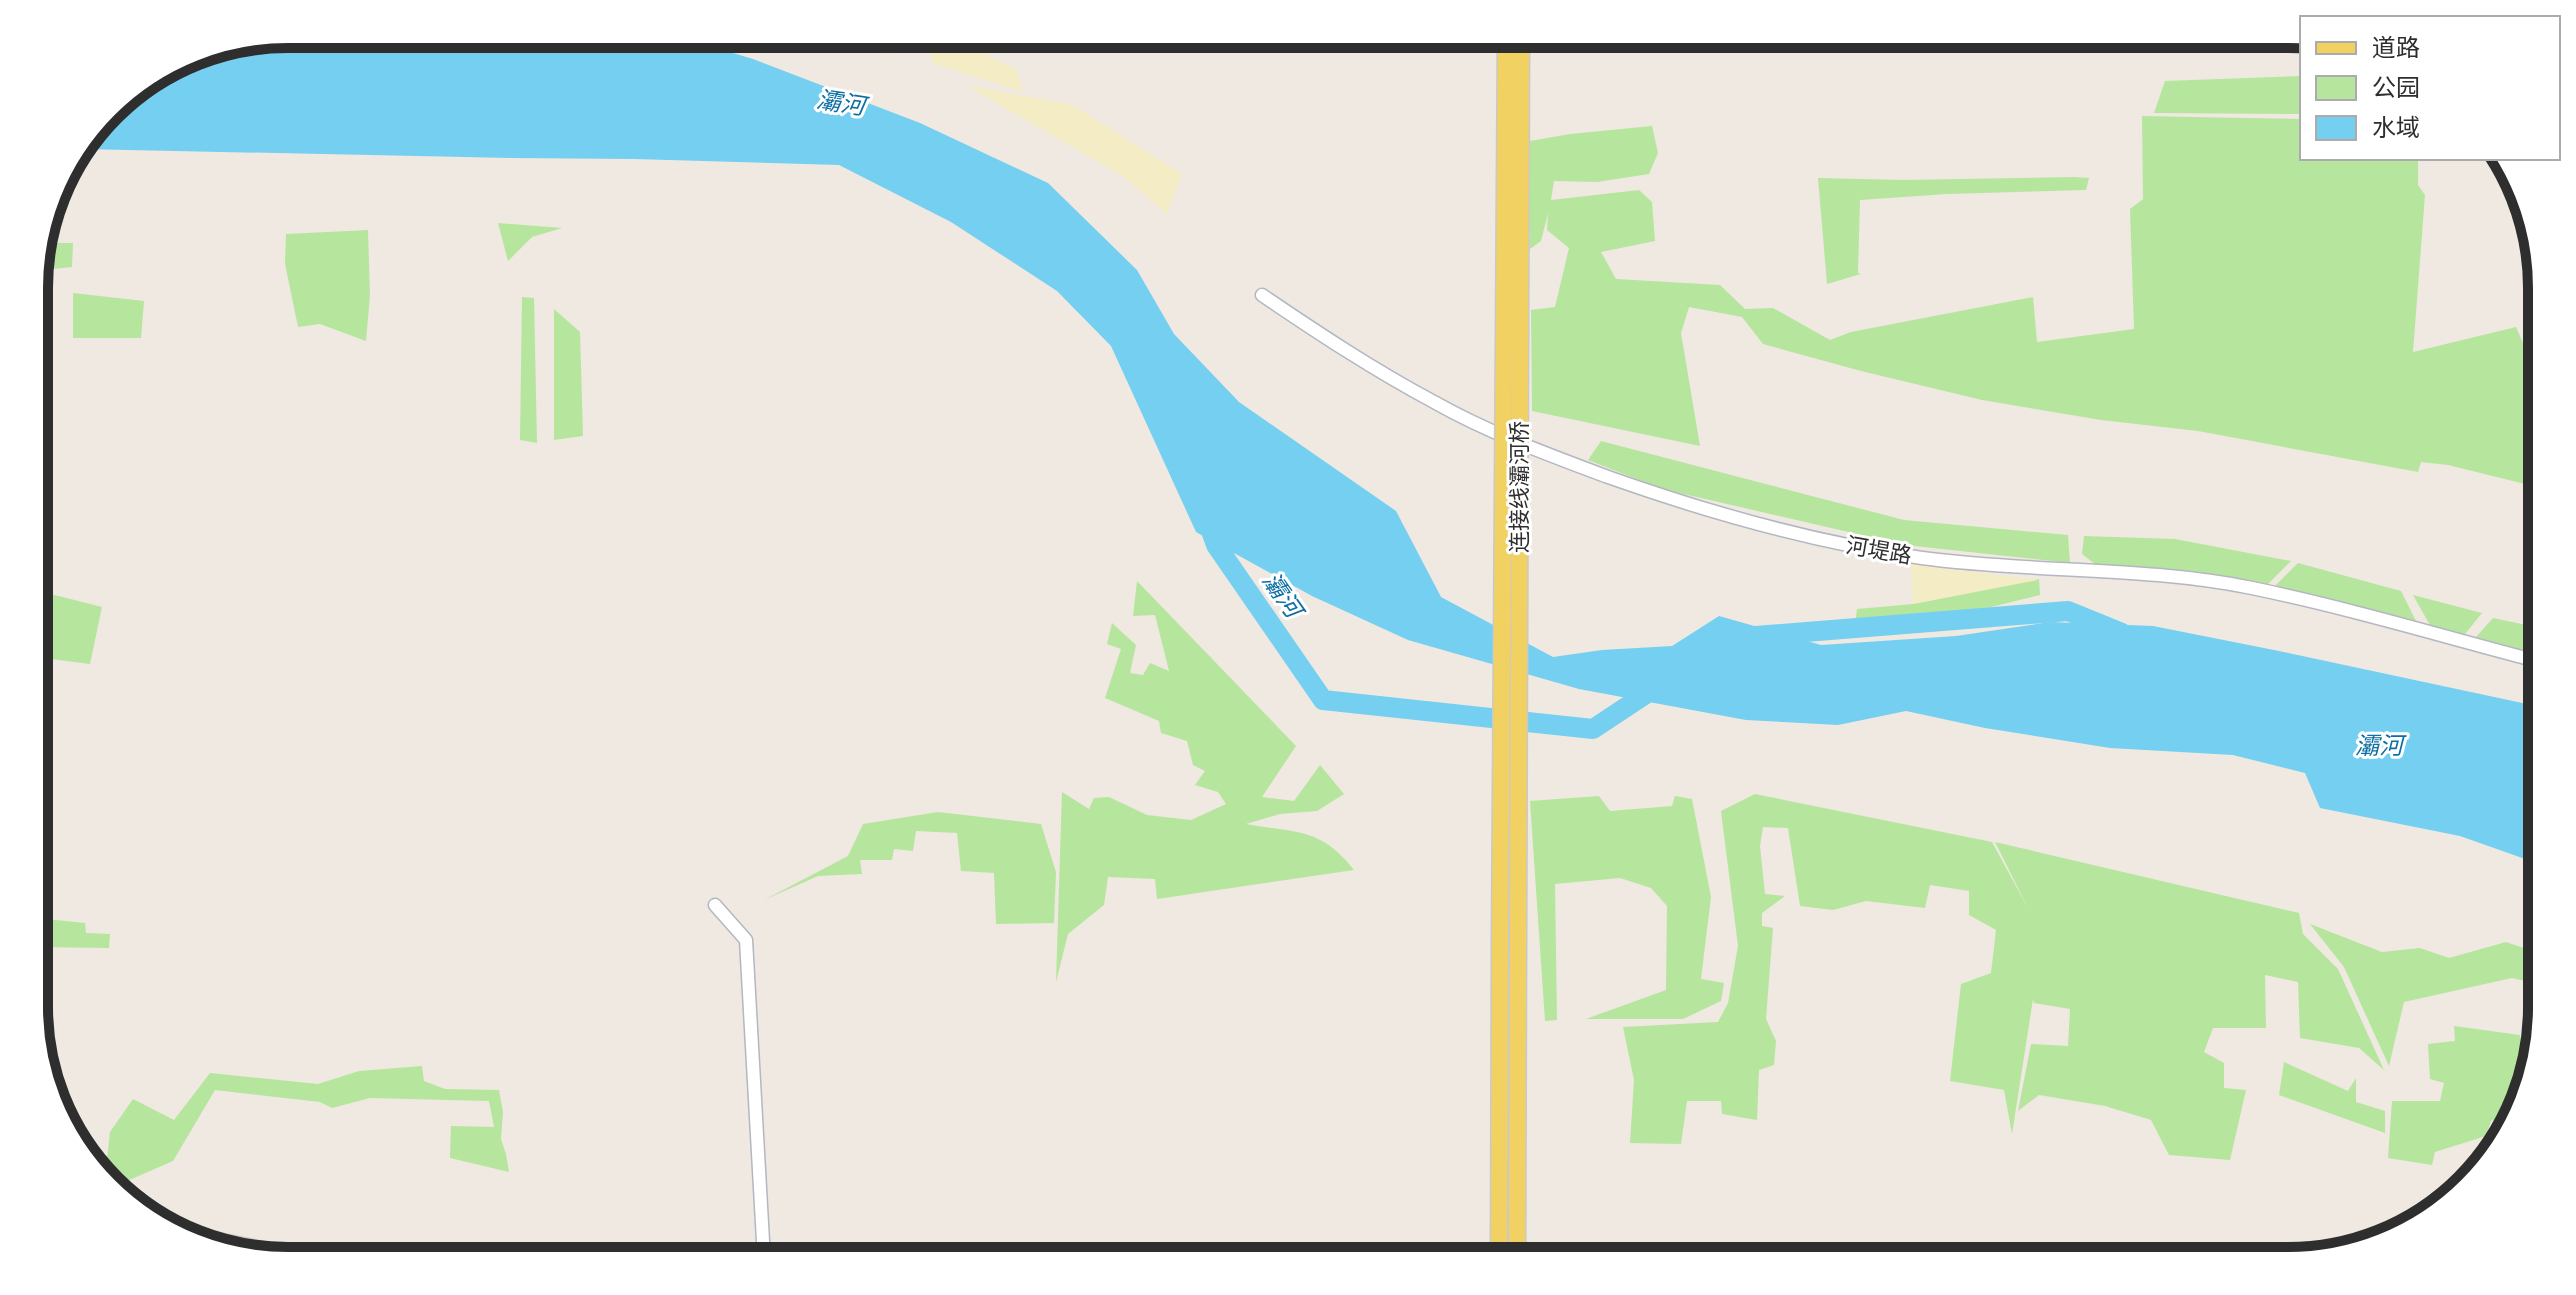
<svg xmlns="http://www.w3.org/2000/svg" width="2576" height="1295" font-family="'Source Sans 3','Noto Sans SC',sans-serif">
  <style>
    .green { fill: #b6e59e }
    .sand { fill: #f3ecc5 }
    .water { fill: #75cff0 }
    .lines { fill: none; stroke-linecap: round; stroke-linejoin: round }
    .river { stroke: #75cff0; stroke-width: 20 }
    .minor-casing { stroke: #b4b7c1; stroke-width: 15 }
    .major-casing { stroke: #c9c9c9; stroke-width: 19 }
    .minor { stroke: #fff; stroke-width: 12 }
    .major { stroke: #f2d163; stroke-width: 16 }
    .major-bridge-casing { stroke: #c9c9c9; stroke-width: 19; stroke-linecap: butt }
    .major-bridge { stroke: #f2d163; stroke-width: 16 }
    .labels { text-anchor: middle; stroke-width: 6; stroke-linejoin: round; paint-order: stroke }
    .street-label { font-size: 22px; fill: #2e2e2e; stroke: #fff }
    .water-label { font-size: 24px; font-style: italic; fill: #0d6fa3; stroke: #fff }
    .rim { fill: none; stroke: #2e2e2e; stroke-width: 10 }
  </style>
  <rect width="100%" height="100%" fill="#efe9e1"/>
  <g class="green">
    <path d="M2302,76v38l-148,-1 11,-32z"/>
    <path d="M2142,116l160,3v39h116v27l7,10 -12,157 103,-25 24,55 1,106 -93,-23 -27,-3 -3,10 -220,-41 -97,-11 -119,-20 -121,-29 -98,-27 -21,-27 -53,-10 -8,26 19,113 -168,-35 -1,-101 24,-3 14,-59 -22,-18 1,-17 -7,28 -11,8v-108l40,-7 82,-8 6,27 -9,21 -52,8 -43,-1 -3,19 88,-10 13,12 3,39 -54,11 15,27 104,6 25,24 28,-1 57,32 21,-8 182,-35 4,45 97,-13 -4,-120 13,-10z"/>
    <path d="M2075,177l14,1 -3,12 -139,4 -87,6 -2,73 3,1 -34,10 -9,-106 85,2z"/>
    <path d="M498,223l64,5 -30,9 -24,24z"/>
    <path d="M368,230l2,65 -4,46 -46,-17 -22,3 -13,-63 1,-30z"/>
    <path d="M42,243h31l-1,24 -29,3 -8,8z"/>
    <path d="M73,293l71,8 -3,37h-68z"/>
    <path d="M522,297l12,1 3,145 -17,-3z"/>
    <path d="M554,309l26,23 3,104 -29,4z"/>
    <path d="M1601,441l303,79 164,15 2,28 -165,-18 -243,-56 -74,-29z"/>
    <path d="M2084,536l91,3 116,22 -24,24 -172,-21 -13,-10z"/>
    <path d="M2298,563l103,28 16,32 -142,-37z"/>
    <path d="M2039,579l1,16 -49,12 -136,18 2,-16 56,-5z"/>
    <path d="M1137,581l159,165 -34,51 32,4 26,-36 24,29 -27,17 -37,3 -34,10c49,9 75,3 108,46l-197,29 -2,-20 -47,-2 -4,28 -36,29 -12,48 6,-190 27,17 5,-11 15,-1 38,18 44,5 35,-16 -8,-12 -23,-7 10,-14 -12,-6 -6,-24 -26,-8 -2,-12 -54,-23 16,-49 -14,-5 5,-21 24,22 -6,28 13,2 7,-12 19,8 -14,-56 -22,1z"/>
    <path d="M35,590l67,17 -12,57 -55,-7z"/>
    <path d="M2413,595l69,18 -17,21 -34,-7z"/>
    <path d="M2493,618l48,10v27l-65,-18z"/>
    <path d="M1755,794l237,48 37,68 -34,-68 304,71 4,21 35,35 46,101 -25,-22 -59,-10 -2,-56 -33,-7 1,53h-53l-9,24 20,11v25l22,2 -16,70 -61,-5 -18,-35 -46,-14 -66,-11 -21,16 13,-67 37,2 2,-37 -36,-6 -1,-4 -21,135 -8,-44 -54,-9 11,-97 30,-11 5,-43 -27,-15v-24l-39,-6 -5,23 -59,-7 -33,9 -33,-4 -12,-78 -25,-1 -3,19 5,48 20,2 -23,17v13l11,2 -7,91 10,22 -2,24 -15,5 -2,50 -35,-6 -1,-13h-34l-6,43 -51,-1 4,-63 -11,-53 95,-5 10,-19 10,-57 -17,-135z"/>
    <path d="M1599,796l11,15 62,-5 3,-10 17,3 19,98 -10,82 23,4 -3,18 -38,18h-97l80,-29 1,-84 -16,-18 -31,-10 -65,6 2,136 -12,1 -15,-220z"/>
    <path d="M938,812l103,12 15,48 -2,51 -58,1 -2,-51 -33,-2 -4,-38 -41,-2 -3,20 -19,-2 -2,11h-32l2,14 -44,2 -54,24 84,-44 15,-32z"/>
    <path d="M36,918l49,5 1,10 24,1 -1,14 -73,-1z"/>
    <path d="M2310,924l72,28 38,-4 29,10 57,-16 36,12v31l-30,-7 -108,24 -15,64 -45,-99z"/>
    <path d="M2454,1026l66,9 2,20 9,-2 -13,55 -27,13 -5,15 -51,16 -3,13 -44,-7 4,-57h48l4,-18 -14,-4 -2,-35 27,-3z"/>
    <path d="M2284,1062l64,29 8,-13v24l29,9v22l-106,-38z"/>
    <path d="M422,1066l2,15 21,8 54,1 4,22 -2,27 5,15 3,18 -59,-14 1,-32 43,1 -5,-26 -119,-3 -38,10 -12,-6 -105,-12 -42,71 -46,20 -19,-2 -3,-2 5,-45 23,-33 41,21 36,-47 108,11 41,-13z"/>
  </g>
  <g class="sand">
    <path d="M846,34h45v21l-45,-18z"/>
    <path d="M931,34l17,2 68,33 7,23 -91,-29z"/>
    <path d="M965,85l108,20 109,69 -15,40 -44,-38z"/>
    <path d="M1911,564l127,16 -125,24z"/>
  </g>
  <path class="water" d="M288,34h381l84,25 167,64 128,60 89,87 37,64 65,68 157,109 45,86 112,60 49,-7 70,-4 47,-30 102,29 135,-9 94,-14 103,4 126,25 262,56 1,158 -82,-29 -140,-28 -15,-35 -72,-18 -123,-7 -125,-20 -79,-17 -68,14 -92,-5 -167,-31 -171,-49 -96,-44 -116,-64 -85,-186 -54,-55 -106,-69 -112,-57 -205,-6 -123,-1 -430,-9 39,-52 71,-44z"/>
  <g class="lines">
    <g class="river">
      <path d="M1206,517l10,28 107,155 270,29 65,-43"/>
      <path d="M1756,636l312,-25 54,22"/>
    </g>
    <defs>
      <g id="minor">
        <path d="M1262,295c56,38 112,75 172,107 55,31 115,53 174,75 102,36 207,66 314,81 110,15 221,8 330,30 97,20 193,49 289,74"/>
        <path d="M715,905l31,35 18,319"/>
      </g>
      <g id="major">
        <path d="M172,1232l145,29"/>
        <path d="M727,1261l37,-2 23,2"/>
        <path d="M1499,1261l1,-321"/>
        <path d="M1517,1261l1,-320"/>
      </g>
    </defs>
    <use href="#minor" class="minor-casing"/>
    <use href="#major" class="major-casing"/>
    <use href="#minor" class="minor"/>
    <use href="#major" class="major"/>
    <defs>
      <g id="major-bridge">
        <path d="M1500,940l6,-906"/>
        <path d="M1518,941l3,-907"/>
      </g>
    </defs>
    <use href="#major-bridge" class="major-bridge-casing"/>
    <use href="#major-bridge" class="major-bridge"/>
  </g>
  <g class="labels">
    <g class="street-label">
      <text transform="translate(1519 487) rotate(-90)" y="8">连接线灞河桥</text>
      <text transform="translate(1879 550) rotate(10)" y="8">河堤路</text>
    </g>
    <g class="water-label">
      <text transform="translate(841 103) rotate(9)" y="8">灞河</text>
      <text transform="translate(1282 595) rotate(55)" y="8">灞河</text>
      <text x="2379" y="754">灞河</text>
    </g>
  </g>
  <path d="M0 0H2576V1295H0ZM288 48H2288A240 240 0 0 1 2528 288V1007A240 240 0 0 1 2288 1247H288A240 240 0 0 1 48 1007V288A240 240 0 0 1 288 48Z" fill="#fff" fill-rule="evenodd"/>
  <path class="rim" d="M288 48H2288A240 240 0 0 1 2528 288V1007A240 240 0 0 1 2288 1247H288A240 240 0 0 1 48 1007V288A240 240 0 0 1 288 48Z"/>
  <rect x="2300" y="16" width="260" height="144" fill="#ffffff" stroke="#ababab" stroke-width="2"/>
  <rect x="2316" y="42" width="40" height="12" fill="#f2d163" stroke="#ababab" stroke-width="2"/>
  <text x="2372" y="56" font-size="24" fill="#2e2e2e">道路</text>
  <rect x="2316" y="76" width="40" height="24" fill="#b6e59e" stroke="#ababab" stroke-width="2"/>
  <text x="2372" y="96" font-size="24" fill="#2e2e2e">公园</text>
  <rect x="2316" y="116" width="40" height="24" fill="#75cff0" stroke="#ababab" stroke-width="2"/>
  <text x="2372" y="136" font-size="24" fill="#2e2e2e">水域</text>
</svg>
